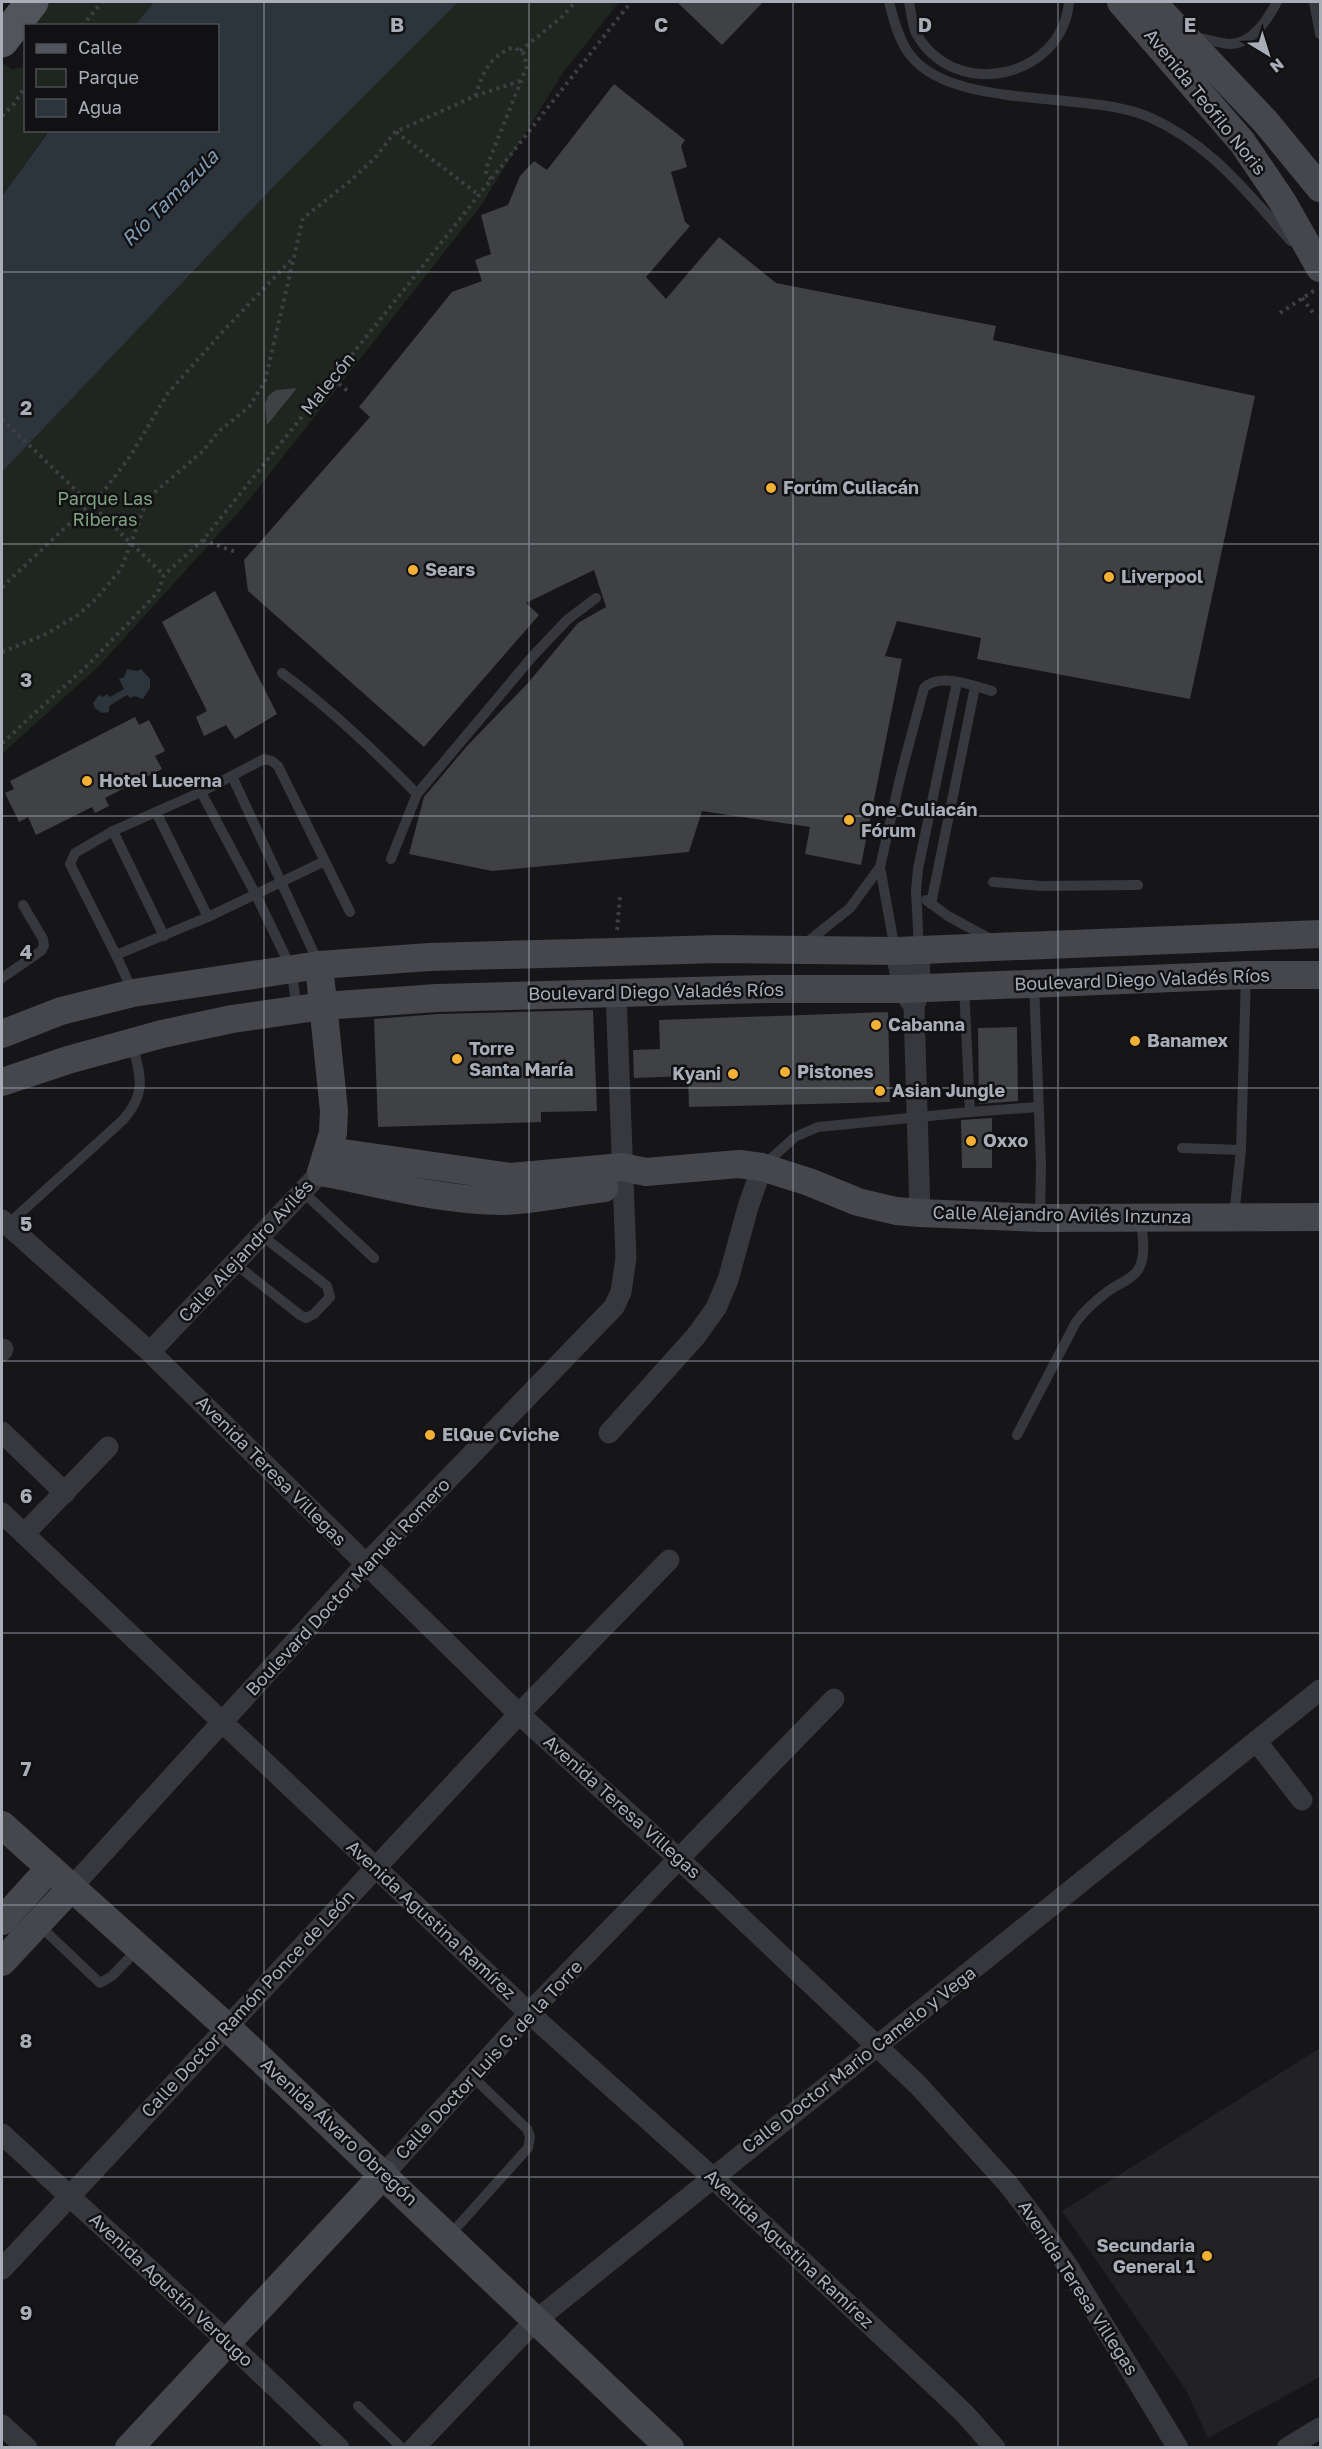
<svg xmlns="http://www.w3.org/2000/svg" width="1322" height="2449" font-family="'Golos Text',sans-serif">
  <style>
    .built { fill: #222225 }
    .green { fill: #1e261f }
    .water { fill: #2c353c }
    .building { fill: #404145 }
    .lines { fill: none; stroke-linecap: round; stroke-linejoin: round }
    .path { stroke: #3d3f44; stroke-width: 4; stroke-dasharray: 3 4.5; stroke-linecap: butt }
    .lane { stroke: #37383d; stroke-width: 10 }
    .street { stroke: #37383d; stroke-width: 21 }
    .secondary { stroke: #45474d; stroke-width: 28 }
    .primary { stroke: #53555c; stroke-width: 33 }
    .path-bridge { stroke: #3d3f44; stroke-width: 4; stroke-dasharray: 3 4.5; stroke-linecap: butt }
    .grid { fill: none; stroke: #a8adb8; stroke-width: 1.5; stroke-opacity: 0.55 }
    .poi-dot { fill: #f2b134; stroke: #111113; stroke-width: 2 }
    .labels { text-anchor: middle; stroke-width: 5; stroke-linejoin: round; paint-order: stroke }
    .street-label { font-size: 18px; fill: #a8adb8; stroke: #111113 }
    .poi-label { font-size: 18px; font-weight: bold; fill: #a8adb8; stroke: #111113; text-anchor: start }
    .park-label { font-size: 18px; fill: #7fa381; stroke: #111113 }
    .water-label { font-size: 20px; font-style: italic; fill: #7f9bb3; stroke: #111113 }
    .grid-label { font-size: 20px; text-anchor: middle; font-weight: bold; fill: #a8adb8; stroke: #111113; stroke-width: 5; stroke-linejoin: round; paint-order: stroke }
  </style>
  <rect width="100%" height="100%" fill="#161618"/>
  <path class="built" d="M1320,2048v329l-112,61 -22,-48 -124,-179z"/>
  <g class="green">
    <path d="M49,2h105l-19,23 -104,1z"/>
    <path d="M458,2h161l-57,72 -82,133 -235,298 -147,162 -96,87v-282l279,-293z"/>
    <path d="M2,63l10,6 13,-2 1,63 22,1 -46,65z"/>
  </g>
  <g class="water">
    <path d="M154,2h304l-177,177 -279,293v-276l47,-65 169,-1v-104l-83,-1z"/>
    <path d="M127,669l10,2 4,-2 9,10v9l-7,11 -8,-3 -5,2 -3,-3 -18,11v6l-7,1 -7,-5 -2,-5 6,-8 4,2 4,-3 3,3 14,-8 -5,-10 5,-2z"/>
  </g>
  <g class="building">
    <path d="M677,2h86l-41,43z"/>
    <path d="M614,84l71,56 -4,6 6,21 -16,5 14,50 5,4 -44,51 20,22 53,-62 57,46 220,43 -3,14 262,56 -65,303 -213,-40 4,-21 -84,-17 -12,35 17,3 -41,206 -56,-11 5,-27 -108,-16 -13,41 -197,19 -83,-17 15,-57 44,-52 60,-62 50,-60 28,-16 -12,-37 -68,33 13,12 -115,132 -176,-156 -4,-31 126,-143 -11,-10 93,-115 30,-11 -7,-21 16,-6 -10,-39 27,-10 12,-29 14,-15 13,9z"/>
    <path d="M297,388l-30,37 -2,-20 3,-9 8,-6z"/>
    <path d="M215,591l62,123 -42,25 -9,-14 -22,11 -8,-19 11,-6 -45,-89z"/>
    <path d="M135,717l4,8 10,-5 16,31 -10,5 7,13 -57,29 4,8 -14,7 -3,-6 -56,28 -8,-18 -9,5 -14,-29 9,-4 -4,-8z"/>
    <path d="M593,1010l4,101 -56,1v10l-163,5 -4,-108 64,-5z"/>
    <path d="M888,1012l2,90 -201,5 -1,-31 -54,2 -1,-28 27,-1 -1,-29z"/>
    <path d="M1017,1027l1,74 -39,3 -1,-76z"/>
    <path d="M992,1118v50h-30l-1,-48z"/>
  </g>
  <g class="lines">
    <g class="path">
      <path d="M82,26l20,-24"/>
      <path d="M520,51l42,-34 13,-15"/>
      <path d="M475,96l45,-15"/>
      <path d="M2,116l12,-12 12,-19"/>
      <path d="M396,132l83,63"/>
      <path d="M1302,298l12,16"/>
      <path d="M1280,313l35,-23"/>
      <path d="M333,379l17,14"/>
      <path d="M203,540l35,13"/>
      <path d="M2,587l101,-95 28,-37 37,-62 58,-65 65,-68"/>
      <path d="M2,652l44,-18 32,-19 19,-17 24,-29 27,-71 55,-47 16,-20 30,-24 16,-26 38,-163 46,-36 26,-24 20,-26 80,-36c9,-24 13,-39 39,-49l10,7 3,12 -40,100 -1,8 5,5"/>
      <path d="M2,743l87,-79 69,-72 6,-17 39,-35 208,-259 220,-279"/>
      <path d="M617,930l3,-34"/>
    </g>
    <g class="lane">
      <path d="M889,2c4,15 8,32 17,47 37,63 178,40 243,68 63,28 97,75 142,124"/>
      <path d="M909,2c2,9 3,22 7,31 38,69 146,46 153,-31"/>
      <path d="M1314,2l6,32"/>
      <path d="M1195,37c11,2 23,6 34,7 24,0 38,-24 48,-42"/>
      <path d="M282,673c49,36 92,77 135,121"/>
      <path d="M232,776l87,188"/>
      <path d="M201,792l55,103 35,73 6,41"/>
      <path d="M156,812l52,105"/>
      <path d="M113,831l51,105"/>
      <path d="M391,859l26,-65 115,-137 35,-37 29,-22"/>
      <path d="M325,861l-117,56 -92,38 -46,-91 5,-11 38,-22 88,-39 63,-33 8,2 6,5 72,146"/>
      <path d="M993,882l48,4 97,-1"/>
      <path d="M926,900l22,16 44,24"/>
      <path d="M931,904l44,-217"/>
      <path d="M806,943l44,-35 30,-41"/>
      <path d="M919,949l-3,-58 2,-22 39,-187"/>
      <path d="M895,950l-15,-83 21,-93 23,-86c16,-16 50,-2 68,3"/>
      <path d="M116,955l16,35"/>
      <path d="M2,978l39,-27 3,-5 -1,-7 -20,-34"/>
      <path d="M1034,983l7,181 -1,53"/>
      <path d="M964,986l6,126"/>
      <path d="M1182,1148l59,2"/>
      <path d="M764,1165l31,-28 23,-10 152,-15 68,-5"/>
      <path d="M302,1191l72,67"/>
      <path d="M1234,1216l7,-66 5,-175"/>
      <path d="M7,1225l116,-105c25,-29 17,-43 9,-78"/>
      <path d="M234,1263l66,52 6,3 8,-4 16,-17 -3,-11 -66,-51"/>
      <path d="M1017,1435l59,-113c9,-12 19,-21 31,-30 10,-8 28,-13 33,-26 6,-13 2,-33 1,-48"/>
      <path d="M39,1925l61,58 12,-7 27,-28"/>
      <path d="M449,2236l79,-88 2,-11 -3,-8 -55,-53"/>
      <path d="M358,2406l44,42"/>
    </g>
    <g class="street">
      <path d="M919,950l1,38 -6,19 6,206"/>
      <path d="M896,951l7,38 7,12"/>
      <path d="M2,1220l148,132 369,362 161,146 238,225 90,99 26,34 35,50 109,180"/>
      <path d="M2,1351l1,-2"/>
      <path d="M150,1352l171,-180"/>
      <path d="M2,1432l63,61"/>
      <path d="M609,1433l87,-97 20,-28 12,-28 20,-73 14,-40"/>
      <path d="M2,1513l527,500 183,164 215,201 38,36 30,34"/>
      <path d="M24,1534l84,-87"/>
      <path d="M1257,1742l45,58"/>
      <path d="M72,1887l293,-322 249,-258 7,-15 5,-34 -10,-265"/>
      <path d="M2,2134l225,207 112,107"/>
      <path d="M384,2174l145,-161 305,-314"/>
      <path d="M2,2269l517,-555 150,-154"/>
      <path d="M2,2425l25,23"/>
      <path d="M414,2448l121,-127 785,-631"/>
      <path d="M1287,2448l33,-20"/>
    </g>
    <g class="secondary">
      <path d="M1121,2l121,140 40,59 38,67"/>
      <path d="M1152,2l113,119 55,67"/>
      <path d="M319,965l15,146 -1,22 -12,39c59,11 121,29 182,29 34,-1 67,-9 101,-13"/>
      <path d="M2,1034l59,-23 72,-18 186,-28 110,-8 186,-5 104,-3 177,2 424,-17"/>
      <path d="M2,1082l66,-22 94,-26 70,-15 91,-13 114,-8 330,-9h136l343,-14h74"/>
      <path d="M329,1151l181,26 112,-10 24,5 93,-8 23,3 47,15 49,20 38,9 24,2 120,5 280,-1"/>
      <path d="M2,1825l225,202 443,421"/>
      <path d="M2,1921l48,-53"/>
      <path d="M2,1962l70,-75"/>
      <path d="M129,2448l255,-274"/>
    </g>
    <path class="primary" d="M2,41l30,-39"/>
    <path class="path-bridge" d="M2,419l162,156"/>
  </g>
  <path class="grid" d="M264,2v2446M529,2v2446M793,2v2446M1058,2v2446M2,272h1318M2,544h1318M2,816h1318M2,1088h1318M2,1361h1318M2,1633h1318M2,1905h1318M2,2177h1318"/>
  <g class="poi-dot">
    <circle cx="771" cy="488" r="6"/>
    <circle cx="413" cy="570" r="6"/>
    <circle cx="1109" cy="577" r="6"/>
    <circle cx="87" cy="781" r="6"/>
    <circle cx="849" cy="820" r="6"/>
    <circle cx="876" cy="1025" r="6"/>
    <circle cx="1135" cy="1041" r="6"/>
    <circle cx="457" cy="1059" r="6"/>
    <circle cx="785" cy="1072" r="6"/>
    <circle cx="733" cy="1074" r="6"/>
    <circle cx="880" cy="1091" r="6"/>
    <circle cx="971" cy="1141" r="6"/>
    <circle cx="430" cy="1435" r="6"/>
    <circle cx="1207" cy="2256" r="6"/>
  </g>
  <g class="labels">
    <g class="street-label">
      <text transform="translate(1205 102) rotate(51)" y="6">Avenida Teófilo Noris</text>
      <text transform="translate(328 384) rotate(-51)" y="6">Malecón</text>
      <text transform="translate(1142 980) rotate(-2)" y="6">Boulevard Diego Valadés Ríos</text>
      <text transform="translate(656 992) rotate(-1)" y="6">Boulevard Diego Valadés Ríos</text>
      <text transform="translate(1062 1215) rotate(1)" y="6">Calle Alejandro Avilés Inzunza</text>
      <text transform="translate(246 1251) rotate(-47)" y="6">Calle Alejandro Avilés</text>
      <text transform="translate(271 1471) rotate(45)" y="6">Avenida Teresa Villegas</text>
      <text transform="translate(348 1587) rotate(-47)" y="6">Boulevard Doctor Manuel Romero</text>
      <text transform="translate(622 1807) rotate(42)" y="6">Avenida Teresa Villegas</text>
      <text transform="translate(431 1920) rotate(43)" y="6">Avenida Agustina Ramírez</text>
      <text transform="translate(248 2004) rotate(-47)" y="6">Calle Doctor Ramón Ponce de León</text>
      <text transform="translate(489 2060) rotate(-47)" y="6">Calle Doctor Luis G. de la Torre</text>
      <text transform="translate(859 2060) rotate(-38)" y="6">Calle Doctor Mario Camelo y Vega</text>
      <text transform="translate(339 2132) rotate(43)" y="6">Avenida Álvaro Obregón</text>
      <text transform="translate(789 2249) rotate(43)" y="6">Avenida Agustina Ramírez</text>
      <text transform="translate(1078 2288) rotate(57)" y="6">Avenida Teresa Villegas</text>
      <text transform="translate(171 2290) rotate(43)" y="6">Avenida Agustín Verdugo</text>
    </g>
    <g class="poi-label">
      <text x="783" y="494">Forúm Culiacán</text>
      <text x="425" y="576">Sears</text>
      <text x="1121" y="583">Liverpool</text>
      <text x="99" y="787">Hotel Lucerna</text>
      <text x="861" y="816">One Culiacán<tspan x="861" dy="21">Fórum</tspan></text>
      <text x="888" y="1031">Cabanna</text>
      <text x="1147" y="1047">Banamex</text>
      <text x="469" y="1055">Torre<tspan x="469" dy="21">Santa María</tspan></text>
      <text x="797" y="1078">Pistones</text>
      <text x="721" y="1080" text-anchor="end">Kyani</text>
      <text x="892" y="1097">Asian Jungle</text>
      <text x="983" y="1147">Oxxo</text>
      <text x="442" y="1441">ElQue Cviche</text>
      <text x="1195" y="2252" text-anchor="end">Secundaria<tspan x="1195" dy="21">General 1</tspan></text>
    </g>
    <g class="park-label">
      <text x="105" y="505">Parque Las<tspan x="105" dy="21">Riberas</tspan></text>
    </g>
    <g class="water-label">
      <text transform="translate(170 198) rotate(-45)" y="7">Río Tamazula</text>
    </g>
  </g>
  <g class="grid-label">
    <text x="397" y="32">B</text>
    <text x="661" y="32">C</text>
    <text x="925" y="32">D</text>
    <text x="1190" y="32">E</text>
    <text x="26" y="415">2</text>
    <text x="26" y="687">3</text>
    <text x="26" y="959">4</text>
    <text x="26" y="1231">5</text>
    <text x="26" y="1503">6</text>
    <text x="26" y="1776">7</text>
    <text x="26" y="2048">8</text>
    <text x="26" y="2320">9</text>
  </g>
  <rect width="1322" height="2449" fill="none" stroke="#a8adb8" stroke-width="6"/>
  <rect x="24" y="24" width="195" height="108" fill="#111113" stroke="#4d4f55" stroke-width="1.5"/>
  <rect x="36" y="44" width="30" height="9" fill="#53555c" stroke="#4d4f55" stroke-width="1.5"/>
  <text x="78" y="54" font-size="18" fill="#a8adb8">Calle</text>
  <rect x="36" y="69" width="30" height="18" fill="#1e261f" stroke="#4d4f55" stroke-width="1.5"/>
  <text x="78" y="84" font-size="18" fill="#a8adb8">Parque</text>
  <rect x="36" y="99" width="30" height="18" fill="#2c353c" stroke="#4d4f55" stroke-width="1.5"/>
  <text x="78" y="114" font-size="18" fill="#a8adb8">Agua</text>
  <g transform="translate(1268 54) rotate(142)" stroke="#111113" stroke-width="4.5" paint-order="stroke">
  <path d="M0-4.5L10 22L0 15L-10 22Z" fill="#a8adb8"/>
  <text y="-9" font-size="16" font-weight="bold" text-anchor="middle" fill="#a8adb8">N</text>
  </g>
</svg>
